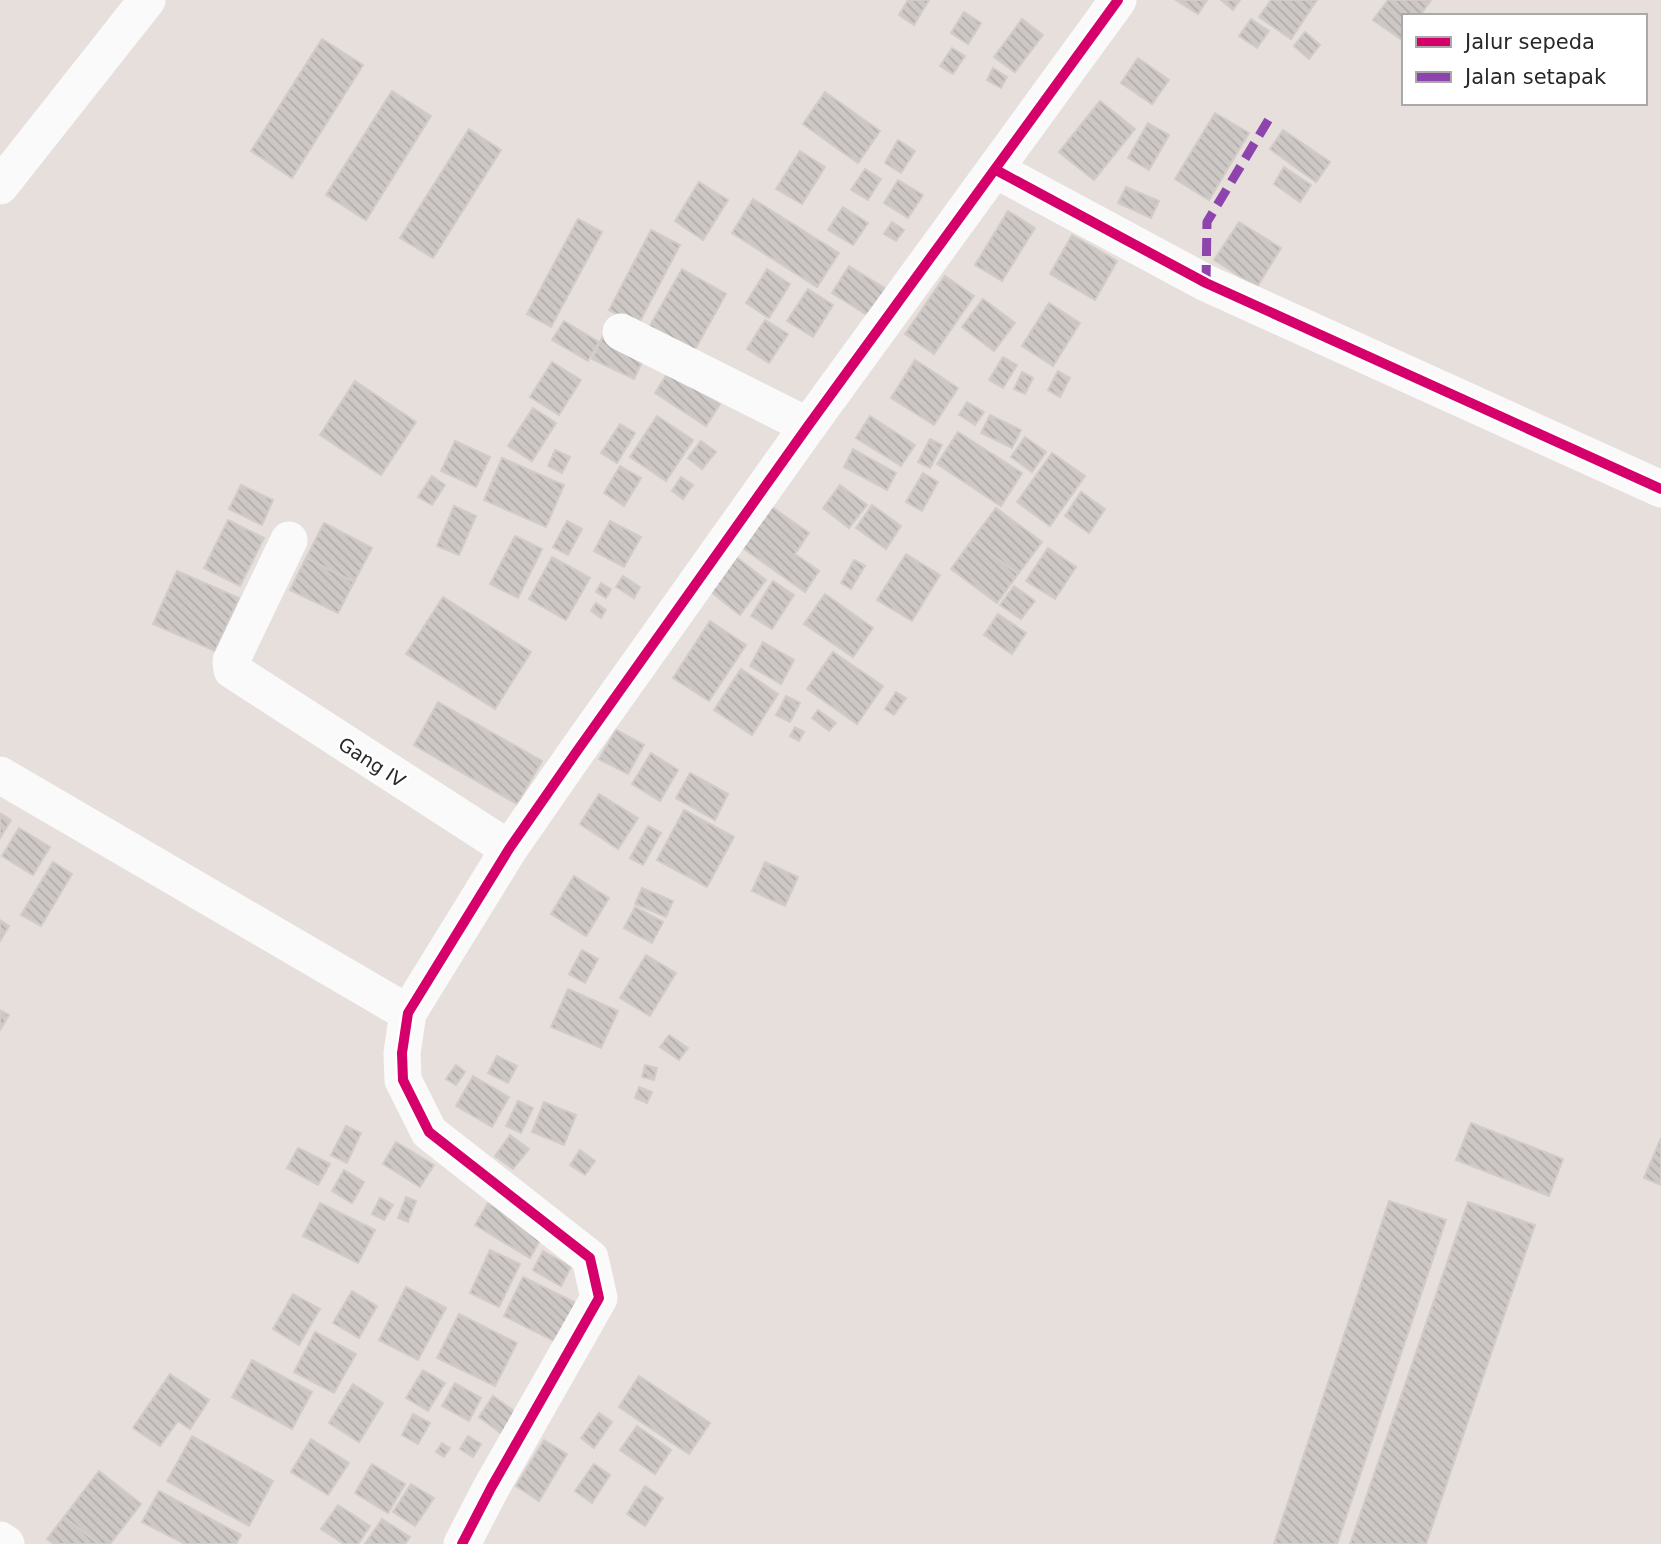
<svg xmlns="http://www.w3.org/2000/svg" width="1661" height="1544" font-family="'DejaVu Sans',sans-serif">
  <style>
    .building { fill: url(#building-back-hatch); stroke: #d2cbc8; stroke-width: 2 }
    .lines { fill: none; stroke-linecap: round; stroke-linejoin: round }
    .minor { stroke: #fbfafa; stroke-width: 37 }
    .quiet { stroke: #8e44ad; stroke-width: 9; stroke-dasharray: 18 9; stroke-linecap: butt }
    .cycleway-casing { stroke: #fff; stroke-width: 15 }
    .cycleway { stroke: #d6006c; stroke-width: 10 }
    .labels { text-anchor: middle; stroke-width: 5; stroke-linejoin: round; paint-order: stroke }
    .street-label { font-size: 19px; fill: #282828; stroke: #fff }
  </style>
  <defs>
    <pattern id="building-back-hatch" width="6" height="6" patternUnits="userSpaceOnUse" patternTransform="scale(1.75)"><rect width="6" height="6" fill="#cdc8c6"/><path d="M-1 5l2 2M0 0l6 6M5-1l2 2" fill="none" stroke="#b0acaa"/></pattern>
  </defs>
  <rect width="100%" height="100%" fill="#e7dfdc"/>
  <g class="building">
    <path d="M908,0h21l-15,25 -15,-10z"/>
    <path d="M1176,0h31l-9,14z"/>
    <path d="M1221,0h19l-7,10z"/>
    <path d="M1271,0h46l-26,39 -32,-22z"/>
    <path d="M1388,0h43l-11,16h-16l-2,24 -29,-20z"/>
    <path d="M964,12l17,11 -13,21 -17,-11z"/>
    <path d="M1022,19l21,16 -28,37 -21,-15z"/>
    <path d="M1251,19l18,12 -12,17 -18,-12z"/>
    <path d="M1305,32l15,13 -11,14 -15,-13z"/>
    <path d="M322,39l41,26 -71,113 -41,-27z"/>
    <path d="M952,48l13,8 -12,18 -13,-8z"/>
    <path d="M1138,58l31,22 -17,24 -31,-21z"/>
    <path d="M993,68l14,9 -6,11 -14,-8z"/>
    <path d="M392,91l39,25 -65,104 -40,-25z"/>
    <path d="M825,92l55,39 -22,32 -55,-39z"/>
    <path d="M1100,101l35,28 -41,51 -35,-28z"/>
    <path d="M1215,113l34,20 -40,67 -34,-21z"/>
    <path d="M1148,123l21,12 -20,35 -21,-12z"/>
    <path d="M469,129l32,21 -68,108 -33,-20z"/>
    <path d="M1283,130l47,32 -14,20 -46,-33z"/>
    <path d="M898,140l17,11 -14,22 -16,-10z"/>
    <path d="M800,151l25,16 -23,37 -26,-15z"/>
    <path d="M1284,167l27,18 -11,17 -26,-18z"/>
    <path d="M865,169l16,10 -13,21 -17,-10z"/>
    <path d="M898,180l25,15 -15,23 -24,-15z"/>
    <path d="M699,182l29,18 -25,40 -28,-19z"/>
    <path d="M1126,187l33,14 -8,17 -33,-15z"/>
    <path d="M753,199l86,54 -22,34 -85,-54z"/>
    <path d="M843,207l25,16 -15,22 -25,-15z"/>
    <path d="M1008,211l27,17 -33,53 -27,-16z"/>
    <path d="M578,219l24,13 -51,95 -24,-13z"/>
    <path d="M892,222l12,8 -8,11 -12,-7z"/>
    <path d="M1239,222l42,26 -24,39 -43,-27z"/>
    <path d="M651,230l29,15 -42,80 -29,-15z"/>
    <path d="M1072,235l45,26 -22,39 -45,-26z"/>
    <path d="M849,266l47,29 -18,27 -46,-29z"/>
    <path d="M682,269l44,25 -33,59 -45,-24z"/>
    <path d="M767,269l23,15 -21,34 -23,-15z"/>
    <path d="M945,276l29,20 -40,58 -29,-20z"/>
    <path d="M808,289l25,16 -20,32 -26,-16z"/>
    <path d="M983,299l32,24 -21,28 -32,-24z"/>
    <path d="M1049,303l31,20 -27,43 -31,-20z"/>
    <path d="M765,320l23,14 -19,29 -22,-14z"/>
    <path d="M564,321l35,21 -11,19 -36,-21z"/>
    <path d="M604,334l42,20 -12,25 -42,-20z"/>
    <path d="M1003,357l14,8 -14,23 -14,-8z"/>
    <path d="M915,360l43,28 -24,37 -43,-27z"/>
    <path d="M552,362l29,18 -22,35 -29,-18z"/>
    <path d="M669,371l51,33 -14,22 -51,-33z"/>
    <path d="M1058,371l12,7 -10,19 -12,-7z"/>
    <path d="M1022,372l11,6 -8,16 -11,-5z"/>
    <path d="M355,381l61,41 -35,53 -61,-40z"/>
    <path d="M967,402l17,10 -9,13 -16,-10z"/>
    <path d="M533,408l23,15 -24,38 -24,-15z"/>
    <path d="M990,415l31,15 -9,18 -31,-15z"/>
    <path d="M657,416l36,24 -27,41 -36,-24z"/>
    <path d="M870,416l45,29 -14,21 -45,-28z"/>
    <path d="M620,424l15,9 -18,30 -16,-10z"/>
    <path d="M958,432l64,41 -21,33 -64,-42z"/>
    <path d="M1025,437l21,15 -14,20 -21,-15z"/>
    <path d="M930,439l12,6 -12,23 -12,-6z"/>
    <path d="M455,441l35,16 -14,30 -35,-16z"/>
    <path d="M701,441l15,11 -14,17 -14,-11z"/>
    <path d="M853,449l43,24 -9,17 -43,-23z"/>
    <path d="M555,450l15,7 -8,16 -14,-7z"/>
    <path d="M1052,453l33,23 -35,50 -33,-24z"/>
    <path d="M502,458l62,27 -18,42 -62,-27z"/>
    <path d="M620,466l21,12 -17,28 -20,-13z"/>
    <path d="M923,473l15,9 -16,29 -16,-9z"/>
    <path d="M432,476l13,9 -13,20 -14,-8z"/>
    <path d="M681,477l12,8 -10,14 -11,-8z"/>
    <path d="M241,485l32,15 -11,25 -33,-16z"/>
    <path d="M840,485l27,20 -18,23 -26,-20z"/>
    <path d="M1081,492l24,17 -16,24 -24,-17z"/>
    <path d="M769,505l40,28 -14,21 24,17 -14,21 -65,-46z"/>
    <path d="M872,505l29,21 -15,23 -30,-21z"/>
    <path d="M454,506l22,10 -17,39 -22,-9z"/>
    <path d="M996,508l46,34 -24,32 -46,-34z"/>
    <path d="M228,520l36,18 -24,48 -36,-18z"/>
    <path d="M567,521l15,8 -14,26 -15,-8z"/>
    <path d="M610,521l31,16 -17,30 -30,-16z"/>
    <path d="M324,523l48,25 -18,34 -48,-24z"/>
    <path d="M515,536l27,13 -24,49 -28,-14z"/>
    <path d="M972,540l46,34 -21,29 -46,-34z"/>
    <path d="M1048,548l28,19 -21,32 -29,-18z"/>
    <path d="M731,553l35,27 -26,35 -35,-28z"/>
    <path d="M906,554l34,21 -28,46 -35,-21z"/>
    <path d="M552,557l38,21 -24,42 -37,-21z"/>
    <path d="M306,558l48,24 -16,31 -48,-23z"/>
    <path d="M854,560l11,6 -14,23 -10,-6z"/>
    <path d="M177,571l62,27 -24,53 -62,-27z"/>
    <path d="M623,576l17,11 -6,11 -18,-11z"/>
    <path d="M773,581l21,14 -22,34 -21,-13z"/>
    <path d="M601,583l10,6 -5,9 -10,-6z"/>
    <path d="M1014,586l21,15 -14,18 -21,-14z"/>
    <path d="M825,594l48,34 -20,29 -49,-33z"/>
    <path d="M443,597l88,55 -36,57 -89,-55z"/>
    <path d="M596,603l10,7 -5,8 -10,-7z"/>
    <path d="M998,614l28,19 -14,21 -28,-19z"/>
    <path d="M710,621l36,24 -37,56 -36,-23z"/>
    <path d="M763,642l31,18 -13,24 -31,-18z"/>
    <path d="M833,652l50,34 -26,38 -50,-35z"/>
    <path d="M741,669l37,25 -26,41 -38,-25z"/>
    <path d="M896,692l10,6 -12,17 -9,-6z"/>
    <path d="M786,696l14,7 -10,19 -14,-7z"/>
    <path d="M438,702l104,59 -25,43 -103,-59z"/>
    <path d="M818,710l18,13 -7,8 -17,-13z"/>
    <path d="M795,727l9,5 -5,9 -9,-5z"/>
    <path d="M616,730l28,15 -16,29 -29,-15z"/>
    <path d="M651,753l27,17 -18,31 -28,-17z"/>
    <path d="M690,773l38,21 -13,26 -39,-22z"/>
    <path d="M599,794l39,24 -20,31 -38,-25z"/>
    <path d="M684,810l50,27 -27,50 -50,-27z"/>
    <path d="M0,813l11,7 -11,18z"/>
    <path d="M648,826l13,7 -18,32 -13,-7z"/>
    <path d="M19,828l31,19 -17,28 -31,-19z"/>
    <path d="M53,862l19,12 -31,52 -20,-11z"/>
    <path d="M765,862l33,15 -13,29 -33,-15z"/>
    <path d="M574,876l35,22 -23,38 -35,-22z"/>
    <path d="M642,888l31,13 -7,16 -31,-13z"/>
    <path d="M635,907l28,15 -11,21 -28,-15z"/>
    <path d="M0,920l9,6 -9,15z"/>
    <path d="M582,950l16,9 -13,24 -16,-9z"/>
    <path d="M646,955l30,18 -26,43 -30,-18z"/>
    <path d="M568,989l50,22 -17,37 -50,-21z"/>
    <path d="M0,1010l9,5 -9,15z"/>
    <path d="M669,1035l19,13 -9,12 -19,-13z"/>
    <path d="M497,1056l20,10 -9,17 -20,-10z"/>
    <path d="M456,1065l9,7 -9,13 -10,-6z"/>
    <path d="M645,1065l12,3 -3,12 -12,-3z"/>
    <path d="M473,1076l36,21 -17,30 -36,-21z"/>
    <path d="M639,1087l13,5 -5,11 -12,-5z"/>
    <path d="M518,1101l15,7 -12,25 -15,-7z"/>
    <path d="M544,1102l32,13 -12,30 -32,-13z"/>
    <path d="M1471,1123l92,36 -14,37 -93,-36z"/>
    <path d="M346,1126l15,7 -14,30 -16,-8z"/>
    <path d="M510,1135l19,14 -16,20 -18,-13z"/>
    <path d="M1661,1138v47l-17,-7z"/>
    <path d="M396,1142l38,23 -14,22 -37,-23z"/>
    <path d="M298,1148l32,16 -12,21 -31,-17z"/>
    <path d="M580,1150l15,11 -10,14 -15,-10z"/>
    <path d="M344,1170l20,12 -12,21 -20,-12z"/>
    <path d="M406,1197l10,4 -8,21 -10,-4z"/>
    <path d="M380,1198l13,7 -9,15 -12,-6z"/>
    <path d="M1389,1201l57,19 -109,324h-63z"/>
    <path d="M1468,1202l67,23 -109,319h-76z"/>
    <path d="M320,1203l55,27 -17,33 -55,-27z"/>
    <path d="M488,1203l55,32 -13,23 -55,-33z"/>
    <path d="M490,1250l30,14 -21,43 -29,-14z"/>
    <path d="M543,1251l28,16 -10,19 -28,-16z"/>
    <path d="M523,1277l53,26 -20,39 -52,-26z"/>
    <path d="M406,1287l40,21 -28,52 -39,-20z"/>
    <path d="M352,1291l25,15 -18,32 -26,-15z"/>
    <path d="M293,1294l27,15 -21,36 -26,-16z"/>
    <path d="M459,1314l58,29 -22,43 -58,-28z"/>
    <path d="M315,1332l41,22 -22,39 -40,-21z"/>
    <path d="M252,1360l60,32 -20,37 -60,-32z"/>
    <path d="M423,1370l22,13 -17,28 -22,-13z"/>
    <path d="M170,1374l39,26 -19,29 -12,-8 -18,25 -27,-18z"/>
    <path d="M639,1376l71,47 -21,31 -70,-47z"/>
    <path d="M455,1383l26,15 -12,23 -27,-15z"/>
    <path d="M353,1384l30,19 -24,39 -30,-19z"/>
    <path d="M493,1396l32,23 -15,21 -31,-23z"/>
    <path d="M599,1413l13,9 -18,26 -13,-10z"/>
    <path d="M413,1414l17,9 -12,21 -16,-9z"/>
    <path d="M637,1426l34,24 -16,24 -35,-24z"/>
    <path d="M192,1436l81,45 -24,45 -82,-45z"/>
    <path d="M468,1436l13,8 -8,13 -13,-8z"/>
    <path d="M311,1439l38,24 -21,32 -37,-23z"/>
    <path d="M544,1440l23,14 -28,47 -23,-15z"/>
    <path d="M442,1443l8,5 -6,9 -8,-5z"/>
    <path d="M372,1464l33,20 -17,29 -33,-20z"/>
    <path d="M594,1464l16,11 -18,28 -17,-12z"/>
    <path d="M99,1471l42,33 -31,40h-11l-35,-27z"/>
    <path d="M411,1484l23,14 -19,28 -22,-14z"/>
    <path d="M645,1486l18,12 -18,28 -18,-12z"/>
    <path d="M159,1491l82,44 -5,9h-51l-43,-22z"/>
    <path d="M338,1505l32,21 -12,18h-14l-23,-15z"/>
    <path d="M64,1517l35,27h-45l-7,-5z"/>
    <path d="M382,1519l28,18 -5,7h-40z"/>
  </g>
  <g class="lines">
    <g class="minor">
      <path d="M996,170l210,113 455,206"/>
      <path d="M0,186l147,-186"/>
      <path d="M621,332l187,94"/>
      <path d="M289,540l-58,121 1,9 277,179"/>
      <path d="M0,775l408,238"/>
      <path d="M0,1540l6,4"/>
      <path d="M462,1544l29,-56 108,-190 -9,-40 -161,-126 -26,-52 -1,-27 6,-40 101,-164 68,-98 231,-325 310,-426"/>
    </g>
    <path class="quiet" d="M1206,283l1,-61 62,-103"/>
    <defs>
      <g id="cycleway">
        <path d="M996,170l210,113 455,206"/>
        <path d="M462,1544l29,-56 108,-190 -9,-40 -161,-126 -26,-52 -1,-27 6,-40 101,-164 68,-98 231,-325 310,-426"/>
      </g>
    </defs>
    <use href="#cycleway" class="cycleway-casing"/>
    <use href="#cycleway" class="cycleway"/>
  </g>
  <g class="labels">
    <g class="street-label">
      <text transform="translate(372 762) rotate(33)" y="7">Gang IV</text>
    </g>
  </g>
  <rect x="1402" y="14" width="245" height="91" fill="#ffffff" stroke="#a9a9a9" stroke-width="2"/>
  <rect x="1416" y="37" width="35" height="10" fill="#d6006c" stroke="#a9a9a9" stroke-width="2"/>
  <text x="1465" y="49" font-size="21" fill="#282828">Jalur sepeda</text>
  <rect x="1416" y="72" width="35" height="10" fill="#8e44ad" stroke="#a9a9a9" stroke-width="2"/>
  <text x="1465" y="84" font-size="21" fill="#282828">Jalan setapak</text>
</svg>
